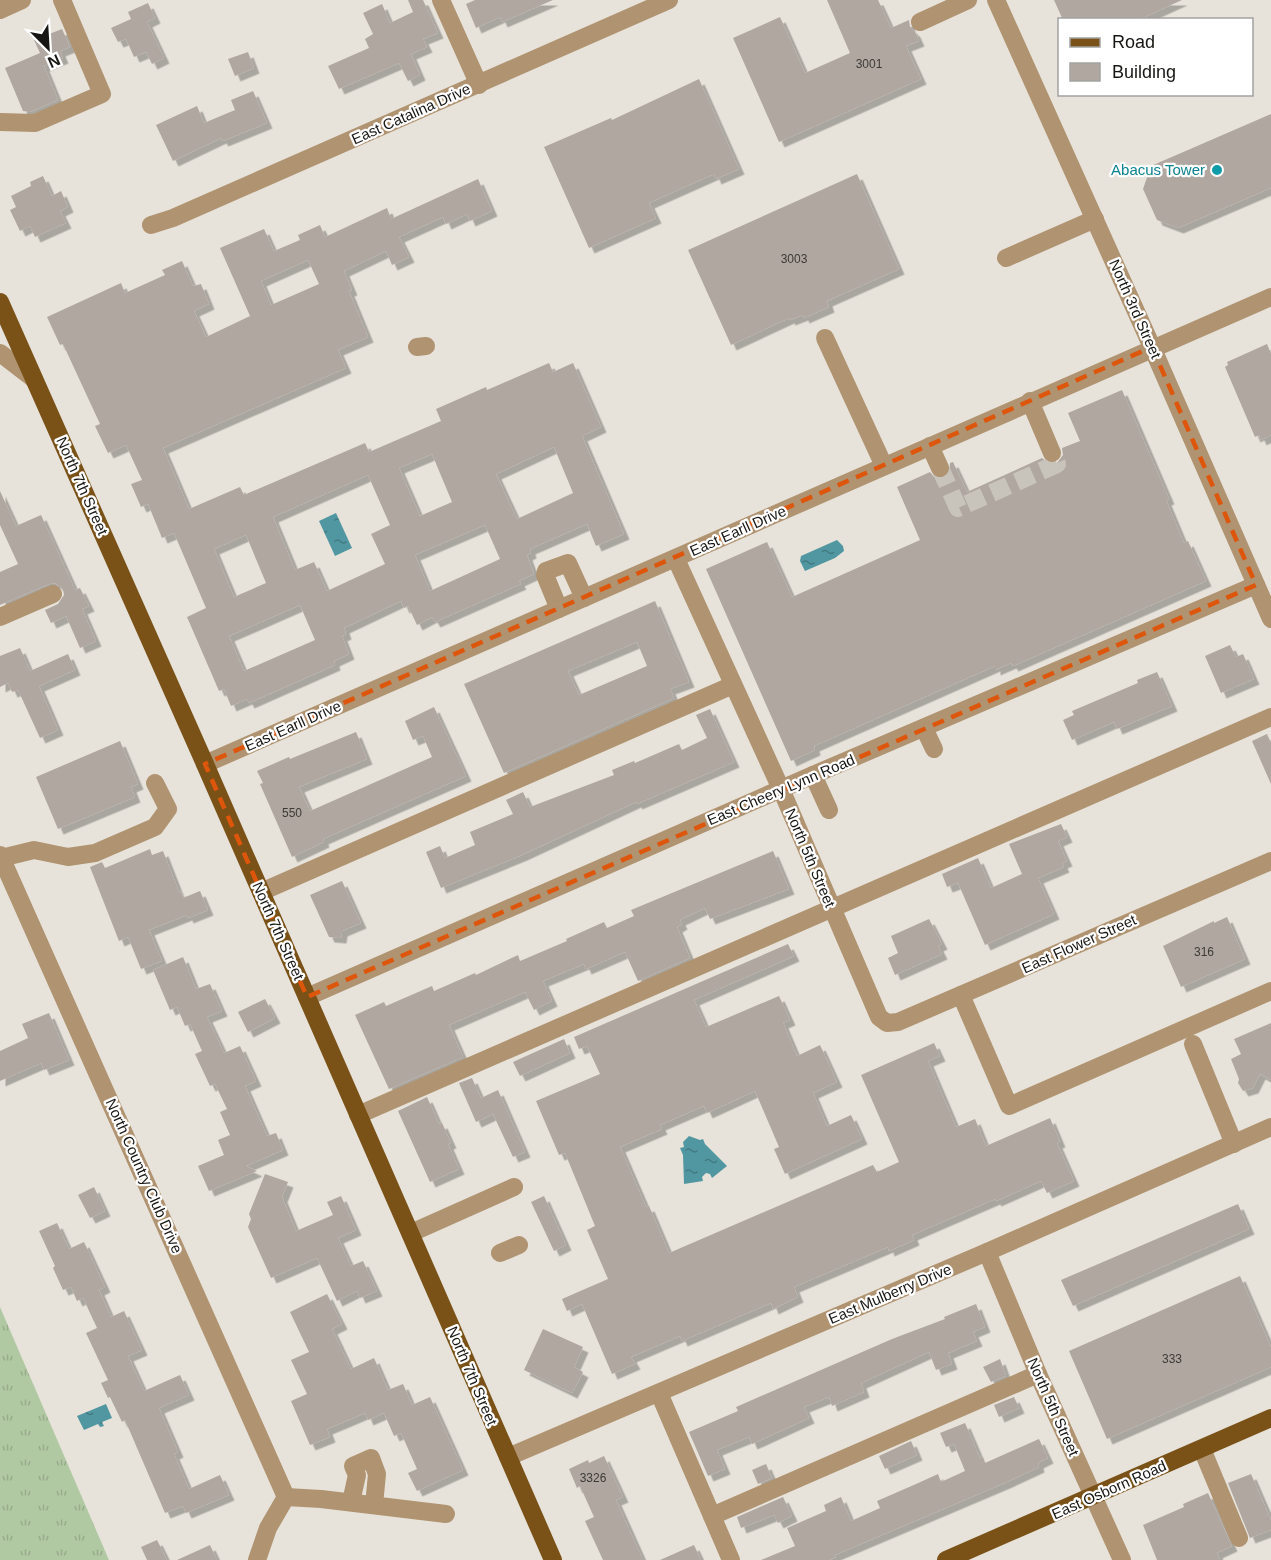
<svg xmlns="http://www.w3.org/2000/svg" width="1271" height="1560" font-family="Arial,sans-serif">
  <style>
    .grass { fill: url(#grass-tufts) }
    .water { fill: url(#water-ripples) }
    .building { fill: #b0a7a1; fill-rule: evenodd; filter: url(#shadow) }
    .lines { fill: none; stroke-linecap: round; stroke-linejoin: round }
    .minor-tunnel { stroke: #c8c4bc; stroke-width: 18; stroke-dasharray: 18 9; stroke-linecap: butt }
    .minor { stroke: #b09370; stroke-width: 18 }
    .major { stroke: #7a5217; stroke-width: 18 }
    .marked { fill: none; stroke: #de560c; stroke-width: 4.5; stroke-dasharray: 12 8; stroke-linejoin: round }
    .culture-dot { fill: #0f9aa8; stroke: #fff; stroke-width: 2 }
    .labels { text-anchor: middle; stroke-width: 4.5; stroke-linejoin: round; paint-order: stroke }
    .number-label { font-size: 12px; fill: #3d3a36 }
    .street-label { font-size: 15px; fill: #171613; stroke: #fff }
    .culture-label { font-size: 15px; fill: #0d838f; stroke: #fff; text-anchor: end }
  </style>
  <defs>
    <pattern id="grass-tufts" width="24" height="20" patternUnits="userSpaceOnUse" patternTransform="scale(1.5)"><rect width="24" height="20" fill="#b1c9a3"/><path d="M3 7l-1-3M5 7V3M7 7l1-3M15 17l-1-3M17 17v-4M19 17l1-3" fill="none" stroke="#98ac8b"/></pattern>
    <pattern id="water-ripples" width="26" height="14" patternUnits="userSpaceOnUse" patternTransform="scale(1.5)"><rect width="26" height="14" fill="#5197a1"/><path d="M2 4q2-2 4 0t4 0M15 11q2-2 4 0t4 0" fill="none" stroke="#427a82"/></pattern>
    <filter id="shadow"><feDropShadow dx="5.5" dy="5.5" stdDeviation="0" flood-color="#0004"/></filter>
  </defs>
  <rect width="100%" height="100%" fill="#e7e3da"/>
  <path class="grass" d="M0,1307l109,253h-109z"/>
  <g class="water">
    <path d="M336,513l16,35 -17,8 -16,-35z"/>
    <path d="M837,540l6,6 1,5 -9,7 -30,13 -5,-10 1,-5z"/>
    <path d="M689,1136l11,4 3,-1 2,5 22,22 -15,12 -2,-4 -4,-1 -4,4 1,4 -19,3 -1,-29 -3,-7 4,-1 -1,-5z"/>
    <path d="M106,1404l6,14 -10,4 2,4 -4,1 -2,-3 -14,6 -7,-14z"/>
  </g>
  <g class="building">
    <path d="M408,0h15l15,33 -15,6 4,8 -16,7 9,21 -12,6 -9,-18 -60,26 -11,-23 41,-18 -4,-9 8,-5 -10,-21 19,-9 8,19 23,-11z"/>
    <path d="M475,0h78l-51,22 -2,-5 -24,11 -10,-24z"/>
    <path d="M827,0h51l13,28 18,-8 1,7 5,5 4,9 -13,5 15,33 -142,63 -46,-104 47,-21 25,56 45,-20z"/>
    <path d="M1054,0h128l-44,20h-75z"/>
    <path d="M148,3l7,15 -8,4 17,36 -12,6 -6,-12 -12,5 -8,-18 -8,3 -7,-14 20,-9 -3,-7z"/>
    <path d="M62,29l8,18 -10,4 3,7 -19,8 14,34 -28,12 -7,-1 -18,-43 35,-15 -6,-13z"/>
    <path d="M248,52l6,16 -19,8 -7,-17z"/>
    <path d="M699,79l40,90 -23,10 -2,-5 -65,29 7,15 -67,30 -45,-101 67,-29 1,2z"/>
    <path d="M253,91l14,32 -44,18 -2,-3 -48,23 -17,-36 41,-19 7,17 31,-13 -4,-10z"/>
    <path d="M1271,114v74l-93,40 -21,-8 -14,-31 8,-23z"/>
    <path d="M857,174l42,95 -72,32 2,6 -25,11 -1,-3 -13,5 -1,-2 -58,27 -43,-95z"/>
    <path d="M43,176l9,20 9,-5 7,16 -8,4 6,12 -31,14 -5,-11 -10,5 -10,-21 6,-3 -5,-11 20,-10 -1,-4z"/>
    <path d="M478,179l14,32 -22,10 -3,-7 -21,10 -3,-7 -44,20 10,20 -17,8 -6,-14 -42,20 8,19 -3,1 19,46 -30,13 8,18 -183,80 26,61 51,-22 4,8 121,-52 4,9 72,-31 -5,-12 50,-22 1,3 62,-27 4,9 20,-9 28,64 -19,9 42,98 -28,12 -9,-22 -57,25 1,4 -4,2 7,19 -15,7 2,3 -86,38 -3,-5 -15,8 -9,-19 -4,2 -3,-7 -57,27 2,6 -4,2 7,18 -15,7 1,4 -86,38 -2,-4 -16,7 -7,-17 -5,2 -32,-74 19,-9 -32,-75 -12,5 -14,-34 -7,3 -10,-23 11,-4 -16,-35 -18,8 -13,-27 5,-2 -37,-80 -3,1 -13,-28 74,-34 4,10 40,-18 -3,-5 20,-9 11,25 8,-2 8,20 -15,7 12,26 44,-21 -30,-68 44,-19 10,22 26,-11 -2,-5 22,-10 5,12 62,-29 4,11zM308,260l11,24 -48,21 -10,-24zM554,447l19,46 -56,26 -21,-45zM432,454l20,48 -32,14 -21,-48zM368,475l22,50 -19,9 14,30 -58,27 -13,-29 -19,8 -22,-53zM485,525l15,34 -70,32 -15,-36zM246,535l20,48 -32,14 -20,-48zM300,605l15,35 -71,31 -15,-35z"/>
    <path d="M1267,344l4,10v81l-10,5 -2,-5 -4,2 -30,-70 3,-2 -1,-3z"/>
    <path d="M1122,390l47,109 -3,1 18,43 4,-2 18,40 -193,85 -2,-3 -16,7v-4l-181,80 1,4 -24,11 -85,-192 61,-27 25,55 128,-57 -23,-53 33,-15 4,5 10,1 5,-4 1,-11 3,-1 14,30 75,-34 8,6 7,-1 6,-8 -1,-7 18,-7 -12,-28z"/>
    <path d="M0,491l16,35 25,-11 34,75 5,-2 9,18 -7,3 14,32 -16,7 -14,-32 -15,7 -6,-13 13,-6 6,-9 -1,-6 -8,-6 -6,1 -49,21v-33l18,-8 -18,-39z"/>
    <path d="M655,601l34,81 -19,7 4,9 -170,75 -40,-89zM637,642l10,24 -68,29 -11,-24z"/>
    <path d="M1230,645l6,12 7,-3 11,25 -33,14 -16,-37z"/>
    <path d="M20,648l10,23 38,-17 7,16 -36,16 19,44 -18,8 -22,-48 -6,2 -4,-9 -8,4v-31z"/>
    <path d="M1157,672l15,34 -55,23 -3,-7 -42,18 -9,-20 11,-5 -2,-4 66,-28 -1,-3z"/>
    <path d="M434,707l32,69 -143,63 1,3 -32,15 -32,-73 3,-1 -6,-12 32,-14 1,2 66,-27 11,27 -68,28 11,24 122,-54 -9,-21 -10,4 -8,-19z"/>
    <path d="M710,709l24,53 -97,42 -1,-2 -114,53 -81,33 -15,-36 14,-6 5,12 30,-13 -5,-13 43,-18 -7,-14 17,-8 7,15 84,-32 -2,-5 22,-9 1,2 44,-19 3,6 25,-12 -11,-23z"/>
    <path d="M1267,734l4,9v41l-19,-43z"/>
    <path d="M120,741l18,43 -7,3 4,10 -77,32 -22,-52z"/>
    <path d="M1061,824l6,13 -9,4 9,20 -5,2 2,4 -26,11 16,36 -69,31 -27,-62 -11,4 -5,-13 36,-16 13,30 31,-14 -13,-30z"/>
    <path d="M150,849l2,6 11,-4 16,41 2,-1 2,7 17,-7 8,19 -20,8 -1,-3 -38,15 13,31 -21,8 -13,-32 -9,4 -29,-74 12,-5 3,6z"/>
    <path d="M773,851l16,38 -79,30 -5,-11 -25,12 2,4 -5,3 13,31 -52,23 -13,-29 -39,17 -2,-5 -41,17 9,20 -18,9 -9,-18 -76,33 14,32 -74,32 -34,-74 29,-13 2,4 46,-20 2,5 41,-18 1,2 42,-20 2,6 47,-20 -1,-2 38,-17 3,6 27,-12 -3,-6z"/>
    <path d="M342,881l19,42 -19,8 -1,7 -12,-1 -19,-42z"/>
    <path d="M1227,917l18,42 -64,28 -18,-41 51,-25v2z"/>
    <path d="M929,919l13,25 -4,2 4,8 -47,21 -7,-17 10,-5 -7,-17z"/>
    <path d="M788,944l6,12 -100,44 12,27 73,-31 11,24 -7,3 14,33 23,-11 17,37 -24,11 14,33 24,-11 11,24 -77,35 -11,-25 5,-2 -24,-56 -48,22 -3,-7 -44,19 2,4 -42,18 26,60 3,-1 20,47 204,-88 4,7 22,-10 -38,-87 73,-32 6,13 -12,5 28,66 19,-8 11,27 64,-28 10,24 -3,1 17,38 -27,12 -6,-12 -45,20 -1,-2 -83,36 2,5 -25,11 -1,-4 -94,40 4,10 -25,12 -2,-6 -89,38 -2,-5 -49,21 4,7 -23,10 -30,-70 -15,7 -5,-12 46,-20 -21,-49 8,-4 -30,-73 -6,2 -23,-54 64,-27 -13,-28 -8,3 -5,-12z"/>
    <path d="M183,957l13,32 14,-5 12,27 -15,6 17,36 16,-7 16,35 -11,5 22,50 9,-3 7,17 -37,16 11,5 -48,20 -11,-25 26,-11 -6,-15 12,-5 -10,-23 7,-3 -12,-25 -5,2 -15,-32 7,-3 -12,-27 -5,2 -8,-19 -7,3 -17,-40z"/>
    <path d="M265,999l10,19 -27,14 -10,-20z"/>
    <path d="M49,1013l20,47 -25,10 -3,-7 -41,18v-30l28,-13 -6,-14z"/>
    <path d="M1271,1023v57l-11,-6 -7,14 -10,3 -5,-8 1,-4 -8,-20 10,-5 -7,-15z"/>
    <path d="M564,1039l6,14 -50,23 -7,-14z"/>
    <path d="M472,1078l9,20 17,-8 27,62 -12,5 -20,-43 -17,8 -17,-39z"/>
    <path d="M427,1097l12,27 3,-1 9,20 -3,1 11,25 -29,13 -32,-71z"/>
    <path d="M265,1174l23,8 -6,15 14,34 37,-16 -6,-13 14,-6 15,34 -18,8 13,28 12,-5 14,30 -17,7 -3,-7 -20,10 -20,-43 -46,20 -23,-51 3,-8 -2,-5z"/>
    <path d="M94,1187l11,24 -15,7 -12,-23z"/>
    <path d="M544,1196l22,49 -12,6 -23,-49z"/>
    <path d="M1238,1204l11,25 -176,77 -12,-26z"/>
    <path d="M57,1223l12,26 15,-7 21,45 -6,3 12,27 13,-6 18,39 -14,6 16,35 36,-16 9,20 -30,13 19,44 -4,2 15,35 31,-14 9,20 -43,18 -3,-7 -18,7 -40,-93 -3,2 -12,-25 -2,1 -7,-15 7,-3 -22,-47 11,-5 -14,-30 -6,3 -6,-14 -8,3 -10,-22 2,-2 -16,-35z"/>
    <path d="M1240,1276l31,71v20l-164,72 -38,-88z"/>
    <path d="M327,1294l15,30 -10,5 19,40 23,-11 14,32 15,-6 9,21 18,-8 33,73 -46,21 -9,-18 9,-4 -16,-36 -7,3 -10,-23 -16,7 -3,-7 -21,9 -17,7 3,8 -20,8 -19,-44 16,-7 -16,-34 18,-8 -19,-40z"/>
    <path d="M976,1304l9,23 -12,5 4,9 -29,12 4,11 -16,6 -7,-18 -68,31 3,9 -32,14 -3,-9 -25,10 5,11 -57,26 -3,-7 -32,13 8,19 -17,7 -19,-44 49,-21 -2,-4 156,-68 53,-20 -1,-2z"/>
    <path d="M543,1329l40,18 -9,20 9,5 -11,21 -48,-23z"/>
    <path d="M1000,1359l6,17 -15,6 -8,-15z"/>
    <path d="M1014,1397l5,11 -20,9 -5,-12z"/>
    <path d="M965,1423l15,35 3,-1 2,6 54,-24 9,19 -10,5 1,4 -32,15 -172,73 1,2 -7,3h-68l34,-14 -8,-18 39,-17 -2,-6 17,-8 10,24 29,-13 -3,-7 39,-17 22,-10 3,8 24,-11 -11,-27 -8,3 -6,-14z"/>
    <path d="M911,1441l6,14 -32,14 -6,-13z"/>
    <path d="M604,1456l19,41 -7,3 27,60h-40l-18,-39 9,-4 -14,-31 -3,2 -8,-19 19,-9 1,3z"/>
    <path d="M766,1464l6,14 -14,6 -6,-14z"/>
    <path d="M1251,1474l20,46v10l-21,8 -22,-55z"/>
    <path d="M1208,1493l24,53 -15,7 3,7h-63l-14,-35 41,-18 -1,-3z"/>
    <path d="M783,1497l9,19 -14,7 -4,-8 -33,13 -4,-11z"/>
    <path d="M157,1540l10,20h-20l-6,-13z"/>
    <path d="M210,1545l7,15h-40z"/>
    <path d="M694,1545l7,15h-41z"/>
  </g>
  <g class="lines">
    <path class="minor-tunnel" d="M940,468l18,40 99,-44 -5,-11"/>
    <g class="minor">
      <path d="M441,0l38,85"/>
      <path d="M996,0l156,347 119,272"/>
      <path d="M0,10l22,-10"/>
      <path d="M920,22l48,-22"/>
      <path d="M0,122l35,1 67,-29 -40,-94"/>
      <path d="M151,225l22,-7 496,-218"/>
      <path d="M1006,258l89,-39"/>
      <path d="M825,338l59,128"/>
      <path d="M417,347l9,-1"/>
      <path d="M0,353l34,26"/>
      <path d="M1030,401l22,52"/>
      <path d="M930,446l10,22"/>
      <path d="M676,559l105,230 98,228 8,6 11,-1 373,-161"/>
      <path d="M559,609l-14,-34 1,-4 22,-8 16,35"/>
      <path d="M0,617l53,-23"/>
      <path d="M924,728l10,21"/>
      <path d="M205,764l1066,-467"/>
      <path d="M813,775l16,35"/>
      <path d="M0,855l286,642 -18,31 -11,32"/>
      <path d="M1,858l33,-8 34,7 27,-4 60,-26 13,-18 -13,-26"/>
      <path d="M261,892l472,-207"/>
      <path d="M961,995l48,111 262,-115"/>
      <path d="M307,997l506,-222 443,-190"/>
      <path d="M1193,1044l41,100"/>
      <path d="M358,1115l913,-398"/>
      <path d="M411,1233l103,-46"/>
      <path d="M987,1252l51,122 84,186"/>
      <path d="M500,1253l19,-8"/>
      <path d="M659,1393l72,167"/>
      <path d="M1202,1449l37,89"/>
      <path d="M508,1457l479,-205 284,-125"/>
      <path d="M286,1497l35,2 125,15"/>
      <path d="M351,1502l6,-27 -4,-9 18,-8 6,16 -3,31"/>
      <path d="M712,1516l326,-142"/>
    </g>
    <g class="major">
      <path d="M0,302l205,462 348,796"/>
      <path d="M946,1560l325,-142"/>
    </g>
  </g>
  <path class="marked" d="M1152,347l104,238 -949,412 -102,-233z"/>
  <circle class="culture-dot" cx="1217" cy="170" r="6"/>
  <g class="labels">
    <g class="number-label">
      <text x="869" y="68">3001</text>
      <text x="794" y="263">3003</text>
      <text x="292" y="817">550</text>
      <text x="1204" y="956">316</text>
      <text x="1172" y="1363">333</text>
      <text x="593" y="1482">3326</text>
    </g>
    <g class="street-label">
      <text transform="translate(411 114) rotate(-24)" y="5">East Catalina Drive</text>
      <text transform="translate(1135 309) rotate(66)" y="5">North 3rd Street</text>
      <text transform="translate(82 486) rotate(66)" y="5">North 7th Street</text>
      <text transform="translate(738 531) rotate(-24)" y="5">East Earll Drive</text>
      <text transform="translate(293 726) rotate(-24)" y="5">East Earll Drive</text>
      <text transform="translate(781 790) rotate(-23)" y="5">East Cheery Lynn Road</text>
      <text transform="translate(810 858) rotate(67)" y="5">North 5th Street</text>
      <text transform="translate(278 931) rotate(66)" y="5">North 7th Street</text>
      <text transform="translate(1079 944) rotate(-24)" y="5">East Flower Street</text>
      <text transform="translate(144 1176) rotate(66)" y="5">North Country Club Drive</text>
      <text transform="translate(890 1294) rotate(-23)" y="5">East Mulberry Drive</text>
      <text transform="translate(472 1376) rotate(67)" y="5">North 7th Street</text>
      <text transform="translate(1053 1407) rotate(66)" y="5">North 5th Street</text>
      <text transform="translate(1109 1490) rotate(-24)" y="5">East Osborn Road</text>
    </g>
    <g class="culture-label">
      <text x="1205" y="175">Abacus Tower</text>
    </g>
  </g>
  <rect x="1058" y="18" width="195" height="78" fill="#ffffff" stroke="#a2a2a1" stroke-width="1.5"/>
  <rect x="1070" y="38" width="30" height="9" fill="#7a5217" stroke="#a2a2a1" stroke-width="1.5"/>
  <text x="1112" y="48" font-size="18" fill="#171613">Road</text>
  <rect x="1070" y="63" width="30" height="18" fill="#b0a7a1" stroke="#a2a2a1" stroke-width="1.5"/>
  <text x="1112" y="78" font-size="18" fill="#171613">Building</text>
  <g transform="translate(48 48) rotate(156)" stroke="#ffffff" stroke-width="4.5" paint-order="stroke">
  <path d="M0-4.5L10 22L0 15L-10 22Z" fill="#171613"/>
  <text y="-9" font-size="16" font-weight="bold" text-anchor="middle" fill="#171613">N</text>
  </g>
</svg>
